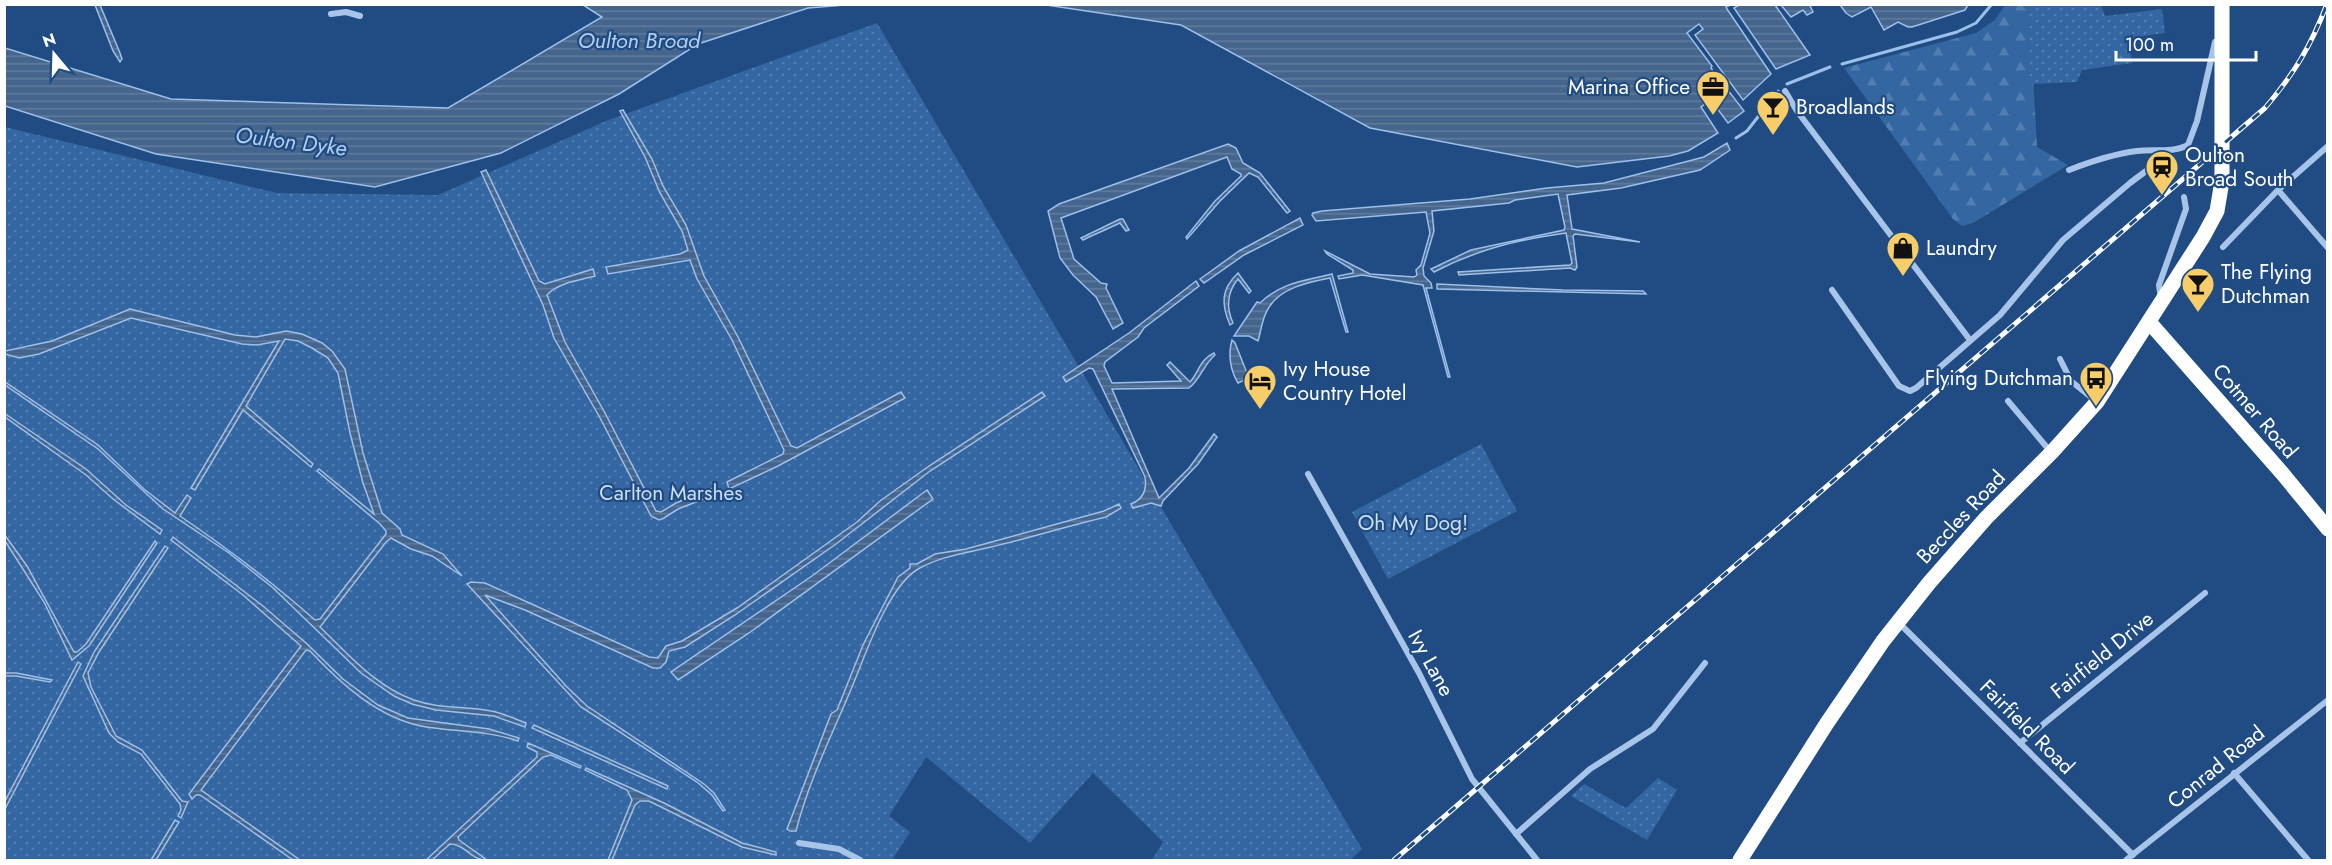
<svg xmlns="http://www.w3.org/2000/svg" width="2332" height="865" font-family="Jost,sans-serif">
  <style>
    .forest { fill: url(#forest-firs) }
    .park { fill: url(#park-dots) }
    .water { fill: url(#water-rules); stroke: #9cc0ea; stroke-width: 1.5 }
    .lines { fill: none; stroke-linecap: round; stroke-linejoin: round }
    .stream { stroke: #9cc0ea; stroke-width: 3 }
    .street { stroke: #a8c5e9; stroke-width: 6 }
    .highway { stroke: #fff; stroke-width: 15 }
    .rail-casing { stroke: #fff; stroke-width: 5 }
    .rail { stroke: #204c83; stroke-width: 3; stroke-dasharray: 9; stroke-linecap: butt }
    .labels { text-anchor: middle; stroke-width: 4.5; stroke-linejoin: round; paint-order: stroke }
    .poi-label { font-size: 21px; fill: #fff; stroke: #204c83; text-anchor: start }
    .street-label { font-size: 21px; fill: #fff; stroke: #204c83 }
    .park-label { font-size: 21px; fill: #ccdff7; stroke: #204c83 }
    .water-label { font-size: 22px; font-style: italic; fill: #b3cff0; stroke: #204c83 }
  </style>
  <defs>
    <pattern id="forest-firs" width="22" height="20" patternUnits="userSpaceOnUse" patternTransform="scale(1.5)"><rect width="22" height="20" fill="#3466a1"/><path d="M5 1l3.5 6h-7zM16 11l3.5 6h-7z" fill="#527daf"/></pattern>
    <pattern id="park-dots" width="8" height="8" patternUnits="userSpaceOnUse" patternTransform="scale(1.5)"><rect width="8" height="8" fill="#3466a1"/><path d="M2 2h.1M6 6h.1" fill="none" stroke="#527daf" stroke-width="1.8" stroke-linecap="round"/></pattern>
    <pattern id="water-rules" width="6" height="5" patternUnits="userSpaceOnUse" patternTransform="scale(1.5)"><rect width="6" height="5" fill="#45658d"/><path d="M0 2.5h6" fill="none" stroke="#617c9e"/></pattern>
  </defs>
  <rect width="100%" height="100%" fill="#204c83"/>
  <path class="forest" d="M2005,5h24l8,142 31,18 -95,58 -11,3 -9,-7 -109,-151 132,-35 19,-13z"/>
  <g class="park">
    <path d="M2028,5h73l4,11 57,-7 3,24 -37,5 4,25 -50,7 -5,12 -47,2z"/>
    <path d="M877,23l485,826 -12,11h-198l11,-18 -70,-69 -63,70 -104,-86 -37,59 21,16 -18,28h-887v-733l272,66 161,2 168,-74z"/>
    <path d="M1481,444l36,67 -129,68 -36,-67z"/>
    <path d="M1658,778l19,12 -30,50 -76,-44 13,-12 42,24z"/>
  </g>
  <g class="water">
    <path d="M95,5h5l20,48 2,6 -2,3 -7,-11z"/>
    <path d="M583,5h262l-37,3 -110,36 -79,50 -118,59 -126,34 -219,-33 -151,-48v-58l166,51 277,9 154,-91z"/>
    <path d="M1046,5h684l-4,2 1,2 44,65 -28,26 -48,-65 8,-6 -4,-5 -12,9 25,33 -1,2 33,43 -16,12 -17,-23 -10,7 17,26 -30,18 -19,5 -92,11 -207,-39 -189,-103z"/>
    <path d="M1739,5h36l35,50 -34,14 -42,-61z"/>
    <path d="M1781,5h32l-3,1 3,6 -6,3 -4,-5 -12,7z"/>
    <path d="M1840,5h128l-3,5 -53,17h-4l-10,-5 -14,8 -13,-23 -19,10 -6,-4z"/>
    <path d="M623,110l29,49 11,27 23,39 18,51 34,61 53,109 6,2 104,-56 4,6 -127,68 -49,23 -2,-7 56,-28 1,-4 -52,-110 -35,-61 -7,-19 -82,14 -2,-7 74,-13 8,-4 -6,-19 -22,-38 -15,-36 -25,-46z"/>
    <path d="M1727,143l3,7 -30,20 -79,18 -54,7 5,34 68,13 -65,-8 -2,2 4,31 -2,3 -5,-2 -111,7 -1,-3 112,-7 2,-2 -6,-30c-49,7 -88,16 -132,39l-3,-3 40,-19 93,-20 1,-3 -7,-33 -43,6 -6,3 -77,8 2,20 -11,37 1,8 7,7 1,5h-6l24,89h-2l-25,-92 -61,-10 -23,4 -1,-3 15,-3v-3l-26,-16 -2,-3 45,23 44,3 3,-2 -1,-5 5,-5 9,-32 -4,-21 -110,9 -4,-6 1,-2 9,-2 148,-12 77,-11 57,-5 100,-26z"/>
    <path d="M1228,144l8,4 7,15 17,10 30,38 -3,2 -29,-36 -9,-4 -29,28 -33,38 -1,-2 29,-36 26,-25v-2l-9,-5 -5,-12 -166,61 13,41 27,24 6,1 -1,4 17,35 -10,6 -17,-32 -23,-22 -13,-17 -12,-47 11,-7z"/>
    <path d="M486,170l53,111 6,3 48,-15 2,7c-15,4 -38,7 -48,19l18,47 40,71 51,98 5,1 15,-9 40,-16 3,6 -41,16 -14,9 -5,2 -8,-4 -52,-100 -45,-78 -11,-33 -62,-133z"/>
    <path d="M1300,218l3,7 -59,30 -40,28 -4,-4 39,-28z"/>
    <path d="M1120,219h3l6,11 -3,1 -6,-8 -33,15 -4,2 -2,-2z"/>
    <path d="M1238,273l13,18 -2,2 -11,-14c-11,13 -12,29 -5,44l-3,2c-9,-21 -9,-36 8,-52z"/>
    <path d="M1332,274l16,58h-2l-16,-54c-21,4 -51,10 -62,31 -6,9 -7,22 -10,32l-9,-5h-15l23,-34 3,1c22,-21 44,-22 72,-29z"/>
    <path d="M1196,281l3,5 -55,42 -6,9 -33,25 -1,4 8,17 69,-2 -14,-16 3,-3 20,20c9,-10 10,-23 24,-29l1,2c-12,10 -14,24 -26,33l-77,1 47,109 30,-30 25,-34 3,3 -19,27 -35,37 -2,5 -10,-3 -18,5 -2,-4c13,-5 16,-15 14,-27l-52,-108 -4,-1 -23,14 -3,-5 66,-44z"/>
    <path d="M1437,284l126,6 80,1 3,3 -209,-5z"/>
    <path d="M130,309l105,26 21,2 30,-6 16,3 20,9 10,8 13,18 18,84 19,60 18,16 2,6 41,19 19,22 -30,-20 -21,-7 -20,-11 -5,4 -66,85c27,26 56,60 94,73 25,9 51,6 77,11 12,2 24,8 35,12l-1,4 -31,-11 -58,-6 -24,-6 -18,-8 -33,-23 -89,-86 -43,-34 -66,-44 -65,-60 -93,-64v-3l93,63 46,44 31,24 12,-18 4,3 -11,18c47,32 92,66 135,104l5,-1 66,-85v-3l-6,-7 -63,-53 2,-2 55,45 -11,-31 -13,-50 -12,-60 -10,-15 -16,-10 -14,-7 -13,-2 -39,67 67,58 -2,3 -68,-57 -48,80 -4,-2 88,-147 -22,4 -15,-1 -111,-26 -92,36 -20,4 -14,-4v-3l47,-10z"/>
    <path d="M1232,340l3,3 14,35 -11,5c-8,-13 -10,-29 -6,-43z"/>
    <path d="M1042,392l3,4 -115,75 -94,73 -101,71 -50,32 -16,4 -3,11 -6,6h-7l-128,-58 -40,-15 82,92 20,19 117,78 10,9 11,17 -2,1 -11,-16 -15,-13 -116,-75 -114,-123 4,-2 14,1 164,74 9,1 8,-12 16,-5 55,-33 120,-86 23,-21 49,-35z"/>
    <path d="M4,413l82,56 40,36 36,25 -2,4 -47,-35 -27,-24 -81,-58z"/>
    <path d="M927,490l6,9 -184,134 -71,47 -7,-8 141,-96z"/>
    <path d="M1119,504l2,4 -15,9c-39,9 -76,21 -115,30 -25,6 -50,9 -73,22 -31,19 -52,85 -66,118 -20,48 -43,93 -56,144h-6l-3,-2 2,-5 42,-110 6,-4 26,-65 35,-68 12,-9v-4h7l18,-10 31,-5 138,-38z"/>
    <path d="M4,534l23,32 47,86h3l9,-8 69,-103 2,2 -68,103 -17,14 -28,-58 -39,-61z"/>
    <path d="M173,537l90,69 43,37 37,36 35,26 30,13 81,11 30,9 -1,3c-32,-11 -64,-9 -97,-15 -44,-9 -81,-43 -111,-75l-4,-1 -105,140 99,70h-7l-93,-65h-4l-4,4 -3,-5 112,-148 -58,-51 -72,-55z"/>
    <path d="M165,546l3,2 -69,104 -11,21 3,14 25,49 26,14 40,51 6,1 -7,16 -3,-2 3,-6 -1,-6 -39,-50 -23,-12 -9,-9 -26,-57 11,-24z"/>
    <path d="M78,662l3,2 -76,145v-8z"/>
    <path d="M5,673h11l36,7 -2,2 -34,-6h-11z"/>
    <path d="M534,725l134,61 -1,3 -135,-61z"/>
    <path d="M528,743l53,23 -1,2 -29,-13 -8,2 -85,80 1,3 28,20c-15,1 -22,-16 -37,-16l-18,16h-6l111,-103v-5l-10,-5z"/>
    <path d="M586,768l78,35 78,40 34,9v3l-34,-8 -93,-46h-9l-5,4 -23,55h-4l24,-60 -5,-10 -42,-20z"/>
    <path d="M175,820l4,2 -23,38h-5z"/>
  </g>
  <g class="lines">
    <g class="stream">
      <path d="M1842,64l115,-32 19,-9 16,-19"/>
      <path d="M1787,84l43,-17"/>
      <path d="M1736,138l11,-7 31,-40"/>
    </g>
    <g class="street">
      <path d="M331,14l15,-2 14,4"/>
      <path d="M1785,91l12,20 173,229"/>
      <path d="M2069,170c23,-9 44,-16 68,-19 17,-2 36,2 51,-6l9,-24 18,-79"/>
      <path d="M2278,190l50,58"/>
      <path d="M2223,247l55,-57 50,-44"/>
      <path d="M1832,290l67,96 11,5 6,-3 84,-73 63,-75 67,-57 36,-27 3,-6"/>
      <path d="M2161,299l-2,-14 27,-76 -2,-12"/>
      <path d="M2060,359l11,22 26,21"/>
      <path d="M2008,401l42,50"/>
      <path d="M1308,474l111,199 53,106 65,81"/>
      <path d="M1899,623l234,232"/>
      <path d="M2020,743l185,-150"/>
      <path d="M2234,773l74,87"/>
      <path d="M1516,834l74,-65 63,-40 52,-66"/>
      <path d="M799,843l40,6 21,11"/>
      <path d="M2126,860l202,-160"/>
    </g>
    <g class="highway">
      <path d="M2150,323l132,150 46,56"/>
      <path d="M1740,860l87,-137 56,-82 46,-58 57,-65 66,-66 45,-50 106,-165 14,-26 5,-30v-177"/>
    </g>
    <defs>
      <path id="rail" d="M1394,860l871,-752c30,-36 45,-60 62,-104"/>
    </defs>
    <use href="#rail" class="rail-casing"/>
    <use href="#rail" class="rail"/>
  </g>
  <defs>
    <symbol id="office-pin" viewBox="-11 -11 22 30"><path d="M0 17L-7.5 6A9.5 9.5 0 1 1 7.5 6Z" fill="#f6cd69" stroke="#204c83"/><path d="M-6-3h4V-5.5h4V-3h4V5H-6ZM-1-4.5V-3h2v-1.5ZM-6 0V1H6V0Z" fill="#111"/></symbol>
    <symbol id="bar-pin" viewBox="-11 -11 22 30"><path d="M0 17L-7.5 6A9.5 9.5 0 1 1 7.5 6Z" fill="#f6cd69" stroke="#204c83"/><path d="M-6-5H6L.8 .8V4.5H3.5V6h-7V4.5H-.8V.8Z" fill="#111"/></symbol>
    <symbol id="station-pin" viewBox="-11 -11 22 30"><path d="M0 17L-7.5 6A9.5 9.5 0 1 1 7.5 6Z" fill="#f6cd69" stroke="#204c83"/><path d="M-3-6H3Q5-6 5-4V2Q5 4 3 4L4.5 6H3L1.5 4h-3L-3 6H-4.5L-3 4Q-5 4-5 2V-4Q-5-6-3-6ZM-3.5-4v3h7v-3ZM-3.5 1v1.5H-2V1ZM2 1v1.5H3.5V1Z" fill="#111"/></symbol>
    <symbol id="shop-pin" viewBox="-11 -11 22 30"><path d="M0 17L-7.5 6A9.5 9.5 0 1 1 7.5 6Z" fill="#f6cd69" stroke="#204c83"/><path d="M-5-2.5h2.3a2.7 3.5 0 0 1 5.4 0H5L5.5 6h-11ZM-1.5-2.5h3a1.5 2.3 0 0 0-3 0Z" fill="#111"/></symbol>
    <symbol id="bus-pin" viewBox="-11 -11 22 30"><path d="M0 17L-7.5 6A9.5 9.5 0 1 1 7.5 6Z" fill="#f6cd69" stroke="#204c83"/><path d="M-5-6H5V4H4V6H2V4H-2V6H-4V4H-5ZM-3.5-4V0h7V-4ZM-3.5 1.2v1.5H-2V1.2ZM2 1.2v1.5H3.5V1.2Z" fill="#111"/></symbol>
    <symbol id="hotel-pin" viewBox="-11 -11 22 30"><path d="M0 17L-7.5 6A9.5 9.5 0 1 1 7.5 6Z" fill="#f6cd69" stroke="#204c83"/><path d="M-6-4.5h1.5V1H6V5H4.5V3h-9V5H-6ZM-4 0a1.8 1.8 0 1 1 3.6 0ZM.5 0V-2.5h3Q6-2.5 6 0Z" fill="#111"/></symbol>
  </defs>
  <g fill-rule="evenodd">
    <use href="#office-pin" x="1694" y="68" width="38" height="52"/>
    <use href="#bar-pin" x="1754" y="88" width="38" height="52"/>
    <use href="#station-pin" x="2143" y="148" width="38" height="52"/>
    <use href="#shop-pin" x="1884" y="229" width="38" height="52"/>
    <use href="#bar-pin" x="2179" y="265" width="38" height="52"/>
    <use href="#bus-pin" x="2077" y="359" width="38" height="52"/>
    <use href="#hotel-pin" x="1241" y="362" width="38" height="52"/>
  </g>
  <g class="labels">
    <g class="poi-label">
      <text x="1690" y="94" text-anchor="end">Marina Office</text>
      <text x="1796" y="114">Broadlands</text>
      <text x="2185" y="162">Oulton<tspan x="2185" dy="24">Broad South</tspan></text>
      <text x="1926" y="255">Laundry</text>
      <text x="2221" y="279">The Flying<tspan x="2221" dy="24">Dutchman</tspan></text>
      <text x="1283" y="376">Ivy House<tspan x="1283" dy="24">Country Hotel</tspan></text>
      <text x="2073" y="385" text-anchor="end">Flying Dutchman</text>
    </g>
    <g class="street-label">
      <text transform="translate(2255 411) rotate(49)" y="7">Cotmer Road</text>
      <text transform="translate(1961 517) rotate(-47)" y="7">Beccles Road</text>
      <text transform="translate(2102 655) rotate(-39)" y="7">Fairfield Drive</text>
      <text transform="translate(1431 663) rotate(61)" y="7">Ivy Lane</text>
      <text transform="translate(2027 727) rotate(45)" y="7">Fairfield Road</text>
      <text transform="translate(2216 767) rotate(-39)" y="7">Conrad Road</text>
    </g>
    <g class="park-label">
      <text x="671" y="500">Carlton Marshes</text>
      <text x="1413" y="530">Oh My Dog!</text>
    </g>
    <g class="water-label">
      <text x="639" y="48">Oulton Broad</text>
      <text transform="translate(291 141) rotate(7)" y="8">Oulton Dyke</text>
    </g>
  </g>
  <rect width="2332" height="865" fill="none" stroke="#ffffff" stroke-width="12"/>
  <g transform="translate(54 54) rotate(341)" stroke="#204c83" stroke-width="4.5" paint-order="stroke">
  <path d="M0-4.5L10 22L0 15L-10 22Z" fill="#ffffff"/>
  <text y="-9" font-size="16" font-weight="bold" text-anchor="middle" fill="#ffffff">N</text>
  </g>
  <path d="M2116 51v9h140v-9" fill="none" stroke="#ffffff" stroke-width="3"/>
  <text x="2125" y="51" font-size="18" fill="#ffffff" stroke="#204c83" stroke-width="4.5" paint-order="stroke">100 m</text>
</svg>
